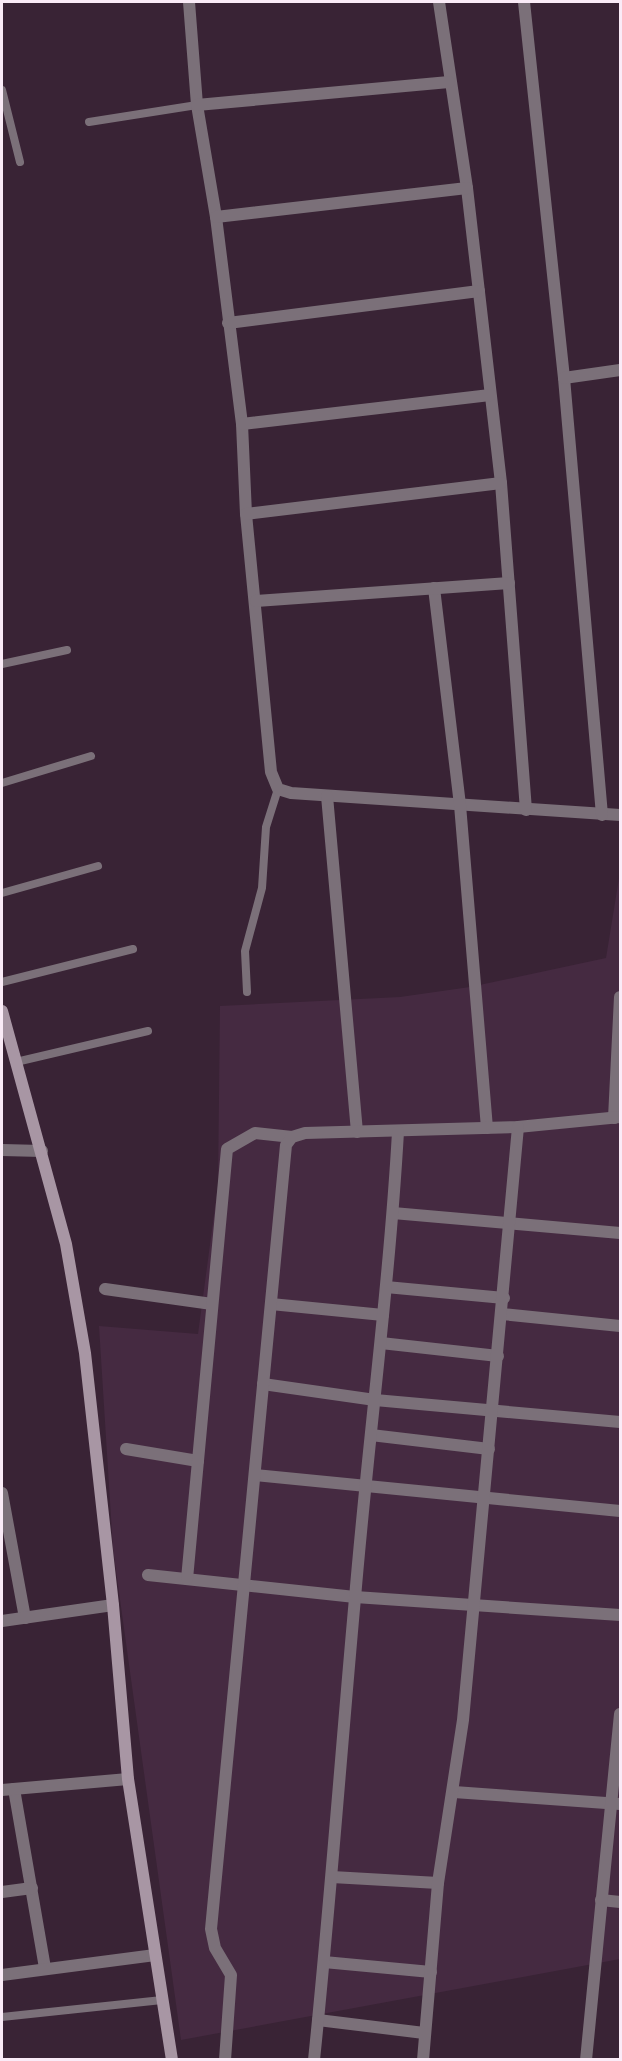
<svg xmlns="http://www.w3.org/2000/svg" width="622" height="2061" font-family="'Alegreya Sans',sans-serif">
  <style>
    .built { fill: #452a41 }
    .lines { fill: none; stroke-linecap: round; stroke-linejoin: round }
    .lane { stroke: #7b7079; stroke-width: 8 }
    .street { stroke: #7b7079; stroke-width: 12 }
    .secondary { stroke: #a896a4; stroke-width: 12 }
  </style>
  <rect width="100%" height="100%" fill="#392335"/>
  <path class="built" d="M620,872v1087l-439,81 -68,-491 -14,-223 99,8 20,-149 2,-179 180,-9 70,-10 136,-29z"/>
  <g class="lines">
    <g class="lane">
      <path d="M2,90l18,72"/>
      <path d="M89,122l108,-17"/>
      <path d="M2,664l65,-14"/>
      <path d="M2,783l89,-27"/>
      <path d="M2,893l96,-27"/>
      <path d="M2,982l131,-33"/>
      <path d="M247,992l-2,-41 17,-63 4,-61 12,-38"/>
      <path d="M16,1062l132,-31"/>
      <path d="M2,2017l160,-17"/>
    </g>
    <g class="street">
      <path d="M189,2l8,103 19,112 26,207 4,90 25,258 7,17 13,4 329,22"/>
      <path d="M439,2l28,186 34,295 25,327"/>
      <path d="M524,2l40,376 38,437"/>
      <path d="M197,105l252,-23"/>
      <path d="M216,217l251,-29"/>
      <path d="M228,323l251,-32"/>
      <path d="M564,378l56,-8"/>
      <path d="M242,424l248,-29"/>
      <path d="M246,514l255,-31"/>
      <path d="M434,588l26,217 27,323"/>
      <path d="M256,601l253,-18"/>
      <path d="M327,796l30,336"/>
      <path d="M614,1118l6,-121"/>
      <path d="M2,1150l40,1"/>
      <path d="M393,1213l227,20"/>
      <path d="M386,1287l118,11"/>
      <path d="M105,1289l107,15"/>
      <path d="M271,1304l112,11"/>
      <path d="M502,1314l118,12"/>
      <path d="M381,1343l117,13"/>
      <path d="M263,1384l112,16 245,22"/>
      <path d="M371,1435l118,14"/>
      <path d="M126,1449l72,12"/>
      <path d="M255,1475l365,36"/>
      <path d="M2,1493l23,125"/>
      <path d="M148,1575l207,22 265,18"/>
      <path d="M187,1579l40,-430 28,-16 37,4"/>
      <path d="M2,1621l111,-16"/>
      <path d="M14,1789l31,179"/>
      <path d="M2,1790l126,-11"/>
      <path d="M454,1792l166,12"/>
      <path d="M332,1877l106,6"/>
      <path d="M2,1892l30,-4"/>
      <path d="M601,1900l19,2"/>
      <path d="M324,1962l107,10"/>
      <path d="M2,1975l153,-20"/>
      <path d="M318,2020l106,13"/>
      <path d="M225,2060l6,-85 -16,-27 -4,-19 75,-784 6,-8 13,-4 213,-6 102,-10"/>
      <path d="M314,2060c16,-154 27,-308 41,-462 13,-156 34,-310 43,-466"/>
      <path d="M423,2060l15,-177 25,-163 55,-593"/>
      <path d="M586,2060l34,-346"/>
    </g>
    <path class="secondary" d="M2,1011l64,233 19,109 28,252 15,174 44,281"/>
  </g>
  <rect width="622" height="2061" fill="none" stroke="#faebf7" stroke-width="6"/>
</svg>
